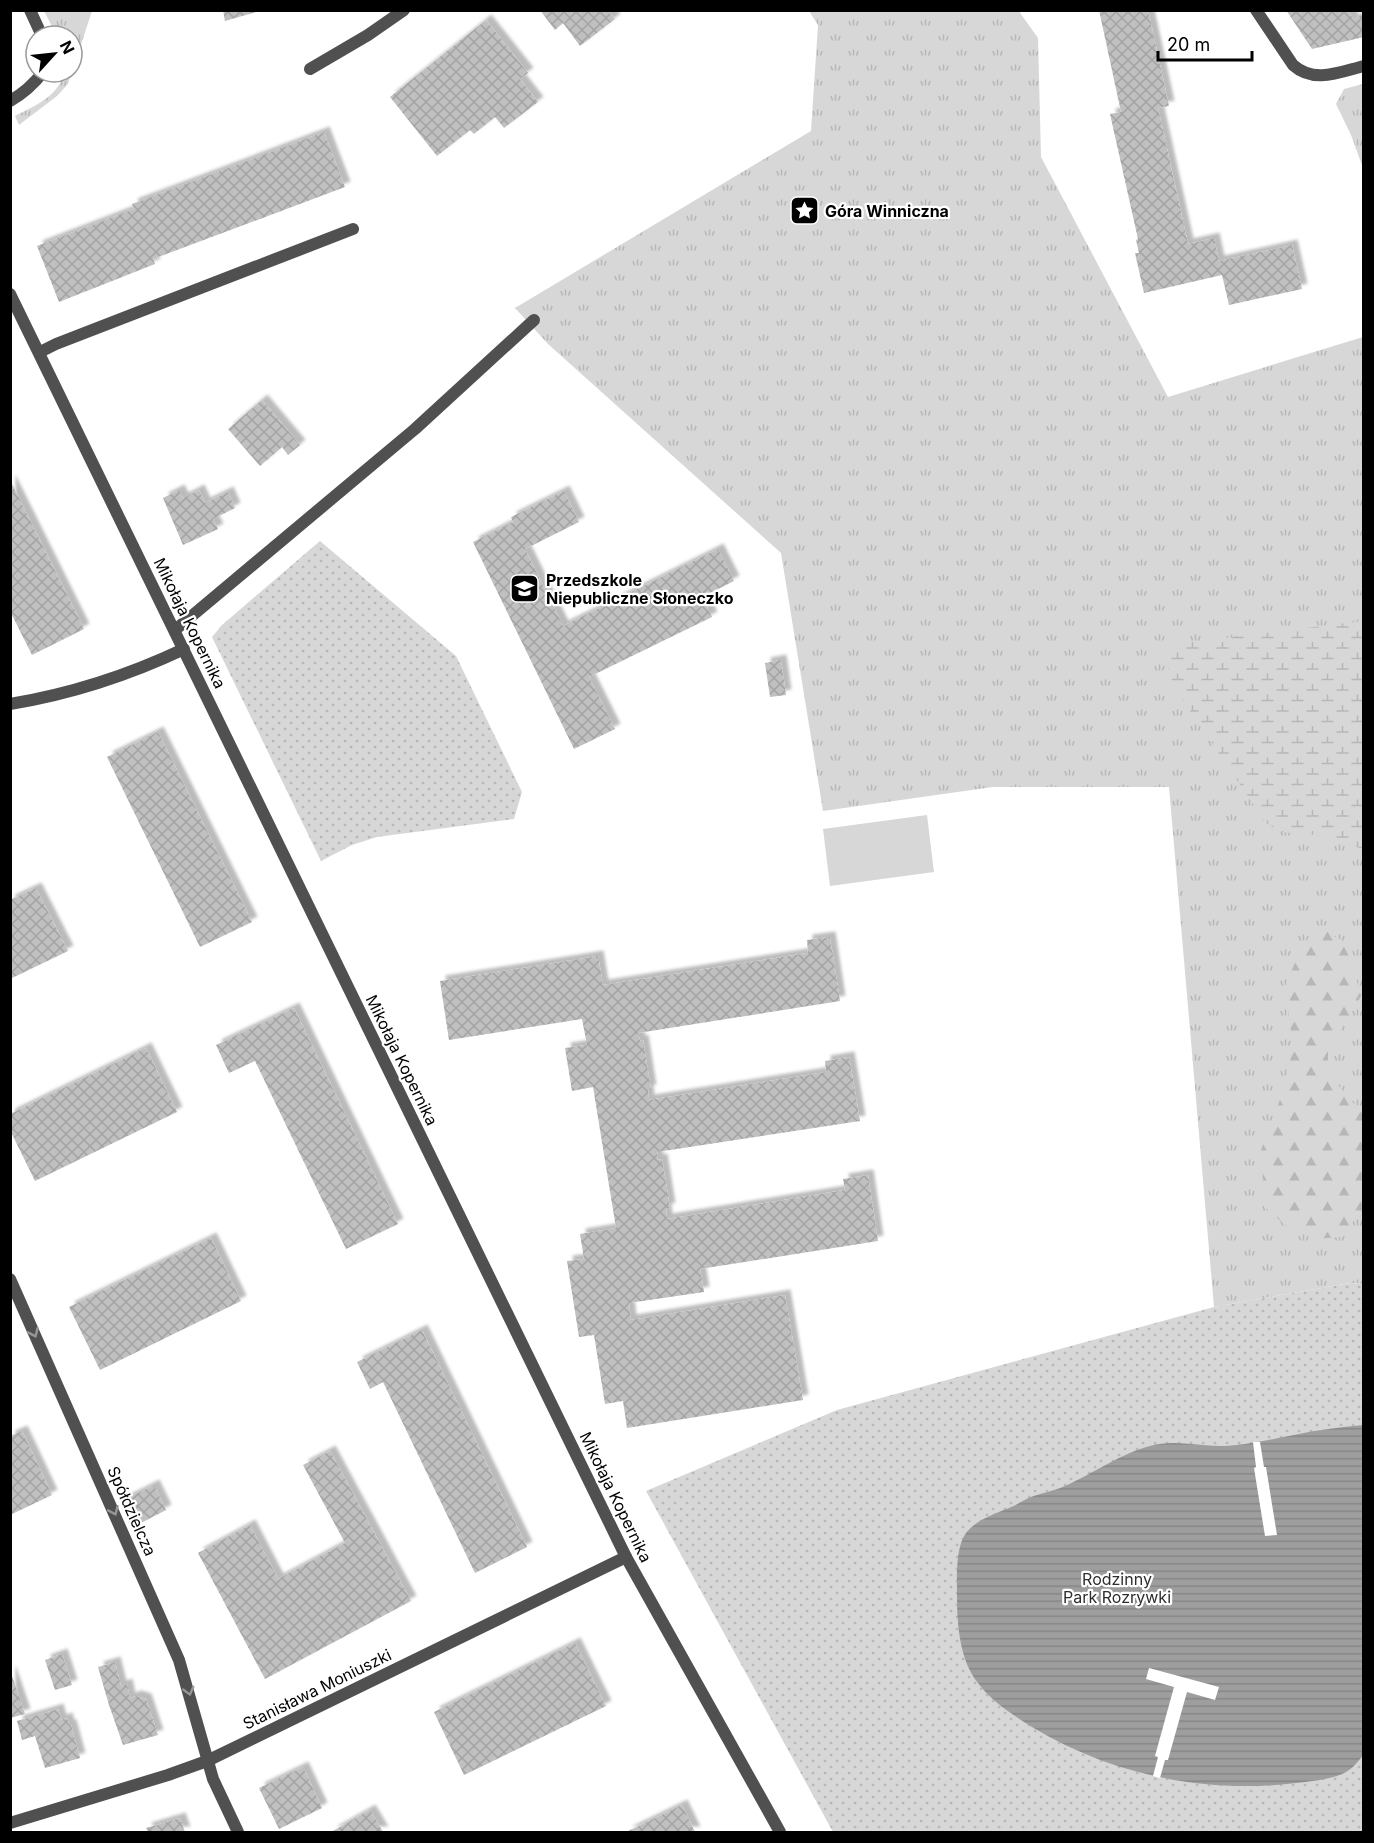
<svg xmlns="http://www.w3.org/2000/svg" width="1374" height="1843" font-family="Inter,sans-serif">
  <style>
    .grass { fill: url(#grass-tufts) }
    .forest { fill: url(#forest-firs) }
    .wetland { fill: url(#wetland-marsh) }
    .park { fill: url(#park-dots) }
    .pitch { fill: #d7d7d7 }
    .water { fill: url(#water-rules) }
    .pier { fill: #fff }
    .building { fill: url(#building-cross-hatch); filter: url(#shadow) }
    .lines { fill: none; stroke-linecap: round; stroke-linejoin: round }
    .minor { stroke: #505050; stroke-width: 12 }
    .oneway { stroke: #969696 }
    .labels { text-anchor: middle; stroke-width: 4.5; stroke-linejoin: round; paint-order: stroke }
    .poi-label { font-size: 16px; font-weight: bold; fill: #000; stroke: #fff; text-anchor: start }
    .street-label { font-size: 16px; fill: #000; stroke: #fff }
    .park-label { font-size: 16px; fill: #2e2e2e; stroke: #fff }
  </style>
  <defs>
    <pattern id="grass-tufts" width="24" height="20" patternUnits="userSpaceOnUse" patternTransform="scale(1.5)"><rect width="24" height="20" fill="#d7d7d7"/><path d="M3 7l-1-3M5 7V3M7 7l1-3M15 17l-1-3M17 17v-4M19 17l1-3" fill="none" stroke="#b7b7b7"/></pattern>
    <pattern id="forest-firs" width="22" height="20" patternUnits="userSpaceOnUse" patternTransform="scale(1.5)"><rect width="22" height="20" fill="#d7d7d7"/><path d="M5 1l3.5 6h-7zM16 11l3.5 6h-7z" fill="#b7b7b7"/></pattern>
    <pattern id="wetland-marsh" width="20" height="14" patternUnits="userSpaceOnUse" patternTransform="scale(1.5)"><rect width="20" height="14" fill="#d7d7d7"/><path d="M1 5h8M5 5V1M11 12h8M15 12V8" fill="none" stroke="#b7b7b7"/></pattern>
    <pattern id="park-dots" width="8" height="8" patternUnits="userSpaceOnUse" patternTransform="scale(1.5)"><rect width="8" height="8" fill="#d7d7d7"/><path d="M2 2h.1M6 6h.1" fill="none" stroke="#b7b7b7" stroke-width="1.8" stroke-linecap="round"/></pattern>
    <pattern id="water-rules" width="6" height="5" patternUnits="userSpaceOnUse" patternTransform="scale(1.5)"><rect width="6" height="5" fill="#9e9e9e"/><path d="M0 2.5h6" fill="none" stroke="#868686"/></pattern>
    <pattern id="building-cross-hatch" width="8" height="8" patternUnits="userSpaceOnUse" patternTransform="scale(1.5)"><rect width="8" height="8" fill="#c0c0c0"/><path d="M0 0l8 8M0 8l8-8" fill="none" stroke="#a3a3a3"/></pattern>
    <filter id="shadow"><feDropShadow dx="5.5" dy="-5.5" stdDeviation="1.5" flood-color="#0004"/></filter>
  </defs>
  <rect width="100%" height="100%" fill="#fff"/>
  <g class="grass">
    <path d="M1018,10l20,28 3,119 127,240 195,-60v947l-13,-1 -136,24 -45,-520h-176l-170,24 -42,-258 -233,-209 -33,-36 296,-177 7,-106 -9,-14z"/>
    <path d="M44,11h48l-24,73 -11,12 -38,29 -4,-9c19,-10 45,-20 49,-44h8v-36h-15z"/>
    <path d="M1363,84h1l-1,84 -12,-33 -15,-31 8,-15z"/>
  </g>
  <path class="forest" d="M1319,927l22,13 11,23 9,33 -15,26 -18,24v27l24,29 11,7v100l-22,28 -28,2 -29,-15 -19,-17 -4,-57 20,-53 12,-48 -8,-63 18,-42z"/>
  <path class="wetland" d="M1363,621h1l-1,228 -46,-14 -36,-3 -15,-9 -92,-136 -10,-30 12,-13z"/>
  <g class="park">
    <path d="M320,541l136,115 66,136 -8,27 -137,18 -25,8 -31,16 -109,-224 10,-12z"/>
    <path d="M1350,1283l13,1v548h-530l-187,-341 191,-81 377,-103z"/>
  </g>
  <path class="pitch" d="M927,815l7,57 -104,14 -7,-57z"/>
  <path class="water" d="M1363,1425v330c-4,5 -8,11 -14,15 -13,10 -45,12 -62,14 -88,9 -179,-11 -255,-57 -19,-12 -40,-25 -54,-44 -18,-22 -21,-58 -21,-86 0,-18 -2,-49 9,-64 10,-13 28,-19 43,-25 8,-3 14,-8 22,-11 11,-4 23,-6 34,-11 27,-12 57,-33 85,-40 25,-7 50,1 75,0 23,-1 47,-7 69,-11 23,-5 46,-8 69,-10z"/>
  <g class="pier">
    <path d="M1253,1442h7l4,25h2l11,68 -12,1 -11,-68 2,-1z"/>
    <path d="M1149,1668l70,19 -4,13 -28,-8 -19,68h-3l-5,18 -7,-2 5,-19 -3,-1 19,-69 -28,-8z"/>
  </g>
  <g class="building">
    <path d="M223,10h36l1,1 -35,10z"/>
    <path d="M540,10h67l8,9 -35,27 -17,-23 -8,7z"/>
    <path d="M1099,10h49l21,96 -11,2 30,136 26,-6 5,23 73,-16 10,44 -73,16 -7,-30 -78,18 -9,-40h4l-3,-13 2,-1 -28,-125 11,-2z"/>
    <path d="M1286,10h62l6,11 4,-5 6,-2v23l-52,12z"/>
    <path d="M486,20l42,53 -8,6 18,23 -34,26 -9,-11 -21,17 -4,-4 -33,26 -47,-59z"/>
    <path d="M324,132l21,55 -192,72 2,5 -96,38 -22,-56 97,-37 -2,-5z"/>
    <path d="M262,400l38,45 -12,10 -6,-8 -22,19 -32,-37z"/>
    <path d="M10,480l74,149 -52,26 -22,-44z"/>
    <path d="M179,490l4,8 16,-8 6,13 23,-11 7,16 -22,11 5,10 -35,16 -20,-47z"/>
    <path d="M564,491l15,31 -54,27 38,77 155,-77 16,32 -32,16 10,20 -123,60 26,52 -41,20 -101,-207 40,-20 -2,-5z"/>
    <path d="M781,660l5,35 -16,2 -5,-34z"/>
    <path d="M158,732l94,190 -52,25 -93,-190z"/>
    <path d="M36,888l32,63 -58,28v-79z"/>
    <path d="M830,937l10,64 -202,32 2,8 3,-1 8,50h-3l1,10 177,-28 -1,-11 24,-4 11,64 -203,31 1,8 4,-1 8,49 -4,1 1,10 178,-29 -2,-11 25,-4 10,66 -178,28 4,23 -75,11 2,17 154,-25 18,105 -176,28 -4,-27 -18,3 -11,-69 -15,2 -12,-76 17,-2 -4,-25 36,-6 -23,-141 -21,4 -7,-43 22,-3 -5,-26 -133,21 -9,-59 158,-25 5,29 205,-32 -1,-13z"/>
    <path d="M294,1008l104,216 -52,25 -91,-188 -26,12 -13,-28z"/>
    <path d="M146,1048l31,64 -142,69 -25,-51v-16z"/>
    <path d="M211,1238l30,63 -141,69 -31,-63z"/>
    <path d="M422,1330l105,217 -52,26 -92,-191 -13,7 -13,-27z"/>
    <path d="M22,1431l30,64 -42,20v-79z"/>
    <path d="M330,1451l81,150 -146,78 -67,-126 52,-28 28,54 67,-36 -42,-78z"/>
    <path d="M154,1485l12,25 -29,15 -13,-25z"/>
    <path d="M575,1643l31,63 -142,69 -30,-63z"/>
    <path d="M62,1654l10,31 -17,5 -10,-30z"/>
    <path d="M115,1662l6,24 6,-2 3,14 6,-2 10,3 12,36 -35,10 -14,-40 -11,-38z"/>
    <path d="M10,1670l15,44 -15,4z"/>
    <path d="M58,1709l3,11 6,-2 2,7h2l9,33 -35,10 -10,-32 -13,4 -5,-19z"/>
    <path d="M303,1767l19,41 -43,21 -20,-41z"/>
    <path d="M682,1805l13,27h-69z"/>
    <path d="M370,1810l13,22h-52z"/>
    <path d="M180,1818l5,14h-37l-2,-4z"/>
  </g>
  <g class="lines">
    <g class="minor">
      <path d="M30,10l12,26"/>
      <path d="M1256,10l37,55c21,19 47,7 71,1"/>
      <path d="M310,69l58,-34 36,-25"/>
      <path d="M10,101c14,-8 24,-17 33,-29"/>
      <path d="M10,294l616,1263 154,275"/>
      <path d="M40,352l16,-8 297,-115"/>
      <path d="M175,630l240,-201 119,-109"/>
      <path d="M10,704c61,-10 119,-29 174,-55"/>
      <path d="M10,1279l169,381 34,119 25,53"/>
      <path d="M10,1823l158,-48 39,-14 419,-204"/>
    </g>
  </g>
  <defs><path id="oneway-chevron" d="M-2-3.5L2.5 0L-2 3.5" fill="none" stroke-width="1.6" stroke-linecap="round" stroke-linejoin="round" transform="scale(1.5)"/></defs>
  <g class="oneway">
    <use href="#oneway-chevron" transform="translate(34 1333) rotate(66)"/>
    <use href="#oneway-chevron" transform="translate(114 1511) rotate(66)"/>
    <use href="#oneway-chevron" transform="translate(189 1691) rotate(75)"/>
  </g>
  <defs>
    <symbol id="sight-square" viewBox="-11 -11 22 22"><rect x="-9" y="-9" width="18" height="18" rx="4" fill="#000" stroke="#fff"/><path d="M0-6L1.8-2.2L6-1.7L2.9 1.2L3.7 5.4L0 3.3L-3.7 5.4L-2.9 1.2L-6-1.7L-1.8-2.2Z" fill="#fff"/></symbol>
    <symbol id="school-square" viewBox="-11 -11 22 22"><rect x="-9" y="-9" width="18" height="18" rx="4" fill="#000" stroke="#fff"/><path d="M0-5L7-2L0 1L-7-2ZM-4 1L0 2.5L4 1V4Q0 6-4 4Z" fill="#fff"/></symbol>
  </defs>
  <g fill-rule="evenodd">
    <use href="#sight-square" x="788" y="194" width="33" height="33"/>
    <use href="#school-square" x="508" y="572" width="33" height="33"/>
  </g>
  <g class="labels">
    <g class="poi-label">
      <text x="825" y="217">Góra Winniczna</text>
      <text x="546" y="586">Przedszkole<tspan x="546" dy="18">Niepubliczne Słoneczko</tspan></text>
    </g>
    <g class="street-label">
      <text transform="translate(190 623) rotate(64)" y="6">Mikołaja Kopernika</text>
      <text transform="translate(402 1060) rotate(64)" y="6">Mikołaja Kopernika</text>
      <text transform="translate(616 1497) rotate(64)" y="6">Mikołaja Kopernika</text>
      <text transform="translate(132 1511) rotate(66)" y="6">Spółdzielcza</text>
      <text transform="translate(317 1689) rotate(-26)" y="6">Stanisława Moniuszki</text>
    </g>
    <g class="park-label">
      <text x="1117" y="1585">Rodzinny<tspan x="1117" dy="18">Park Rozrywki</tspan></text>
    </g>
  </g>
  <rect width="1374" height="1843" fill="none" stroke="#000000" stroke-width="24"/>
  <g transform="translate(54 54) rotate(63)"><circle r="28" fill="#ffffff" stroke="#999999" stroke-width="1.5"/>
  <path d="M0-4.5L10 22L0 15L-10 22Z" fill="#000000"/>
  <text y="-9" font-size="16" font-weight="bold" text-anchor="middle" fill="#000000">N</text>
  </g>
  <path d="M1158 51v9h94v-9" fill="none" stroke="#000000" stroke-width="3"/>
  <text x="1167" y="51" font-size="18" fill="#000000" stroke="#ffffff" stroke-width="4.5" paint-order="stroke">20 m</text>
</svg>
